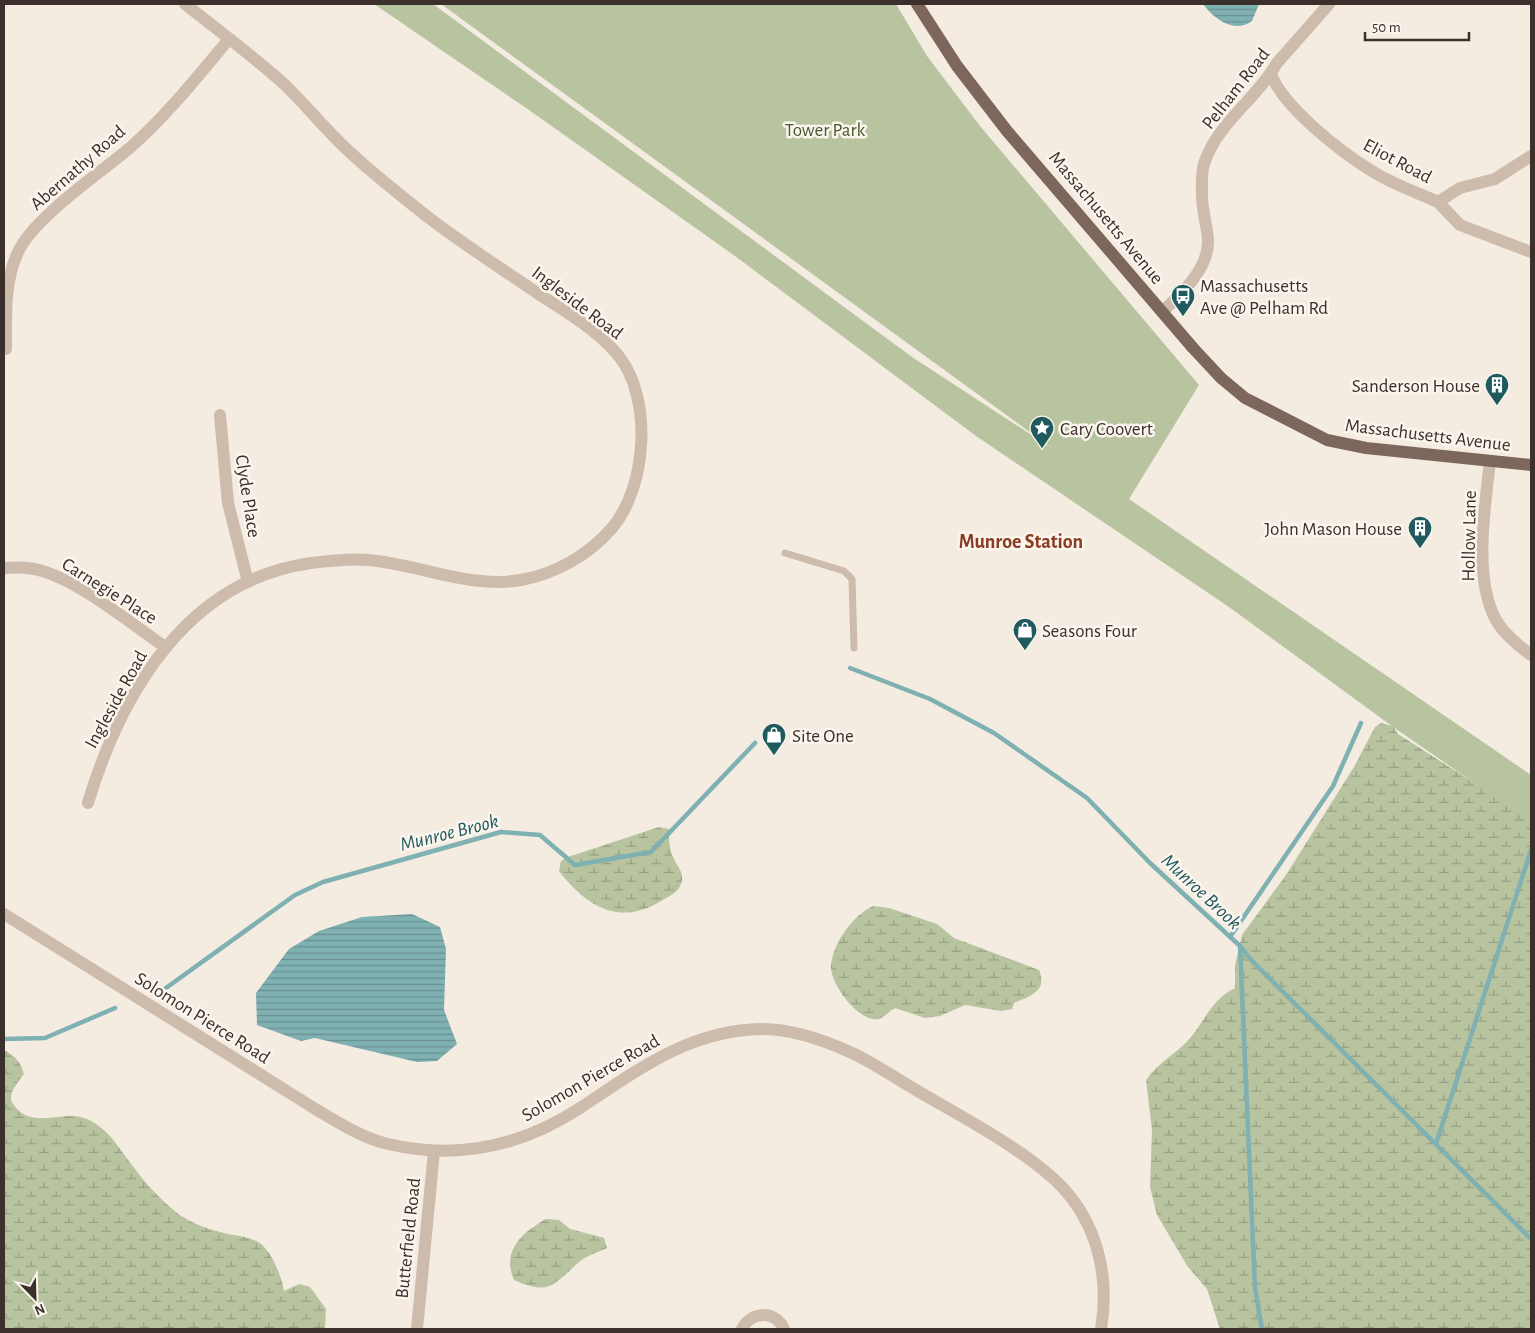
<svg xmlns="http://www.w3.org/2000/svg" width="1535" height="1333" font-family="'Alegreya Sans',sans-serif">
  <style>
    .wetland { fill: url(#wetland-marsh) }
    .park { fill: #b8c4a0 }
    .water { fill: url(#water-rules) }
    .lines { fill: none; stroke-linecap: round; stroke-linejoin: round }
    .stream { stroke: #7fb0b2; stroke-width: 4.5 }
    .lane { stroke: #cdbbac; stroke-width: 7 }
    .street { stroke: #cdbbac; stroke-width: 12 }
    .primary { stroke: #7d675c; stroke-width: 12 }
    .labels { text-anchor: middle; stroke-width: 5; stroke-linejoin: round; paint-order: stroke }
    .street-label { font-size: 19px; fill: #3b302b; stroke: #fbf5ee }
    .park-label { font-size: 19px; fill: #4a5a2e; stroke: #fbf5ee }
    .poi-label { font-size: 19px; fill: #3b302b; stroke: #fbf5ee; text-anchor: start }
    .neighbourhood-label { font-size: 20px; font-weight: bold; fill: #8c3b22; stroke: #fbf5ee }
    .water-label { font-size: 20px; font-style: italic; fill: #1f5a5e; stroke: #fbf5ee }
  </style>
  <defs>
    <pattern id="wetland-marsh" width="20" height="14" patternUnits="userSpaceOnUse" patternTransform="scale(1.25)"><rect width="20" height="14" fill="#b8c4a0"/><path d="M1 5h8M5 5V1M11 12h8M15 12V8" fill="none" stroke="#97a083"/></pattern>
    <pattern id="water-rules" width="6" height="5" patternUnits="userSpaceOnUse" patternTransform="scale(1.25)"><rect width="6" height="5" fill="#7fb0b2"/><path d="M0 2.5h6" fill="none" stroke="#699091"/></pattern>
  </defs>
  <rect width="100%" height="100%" fill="#f4ebe1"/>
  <g class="wetland">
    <path d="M1381,723l12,3 5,8 133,85v510h-311l-13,-40 -19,-22 -31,-52 -7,-28 2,-57 -6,-50c13,-19 31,-26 45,-43 14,-17 22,-39 44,-49v-23l7,-30 44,-60 68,-108 21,-40z"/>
    <path d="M659,827l10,2c0,10 0,21 5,30 4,9 11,14 7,25 -3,9 -12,12 -20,17 -42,26 -75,5 -102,-30l2,-10 7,-4z"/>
    <path d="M873,906l16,2 48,16 17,14 85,32c9,21 -9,26 -25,33l-2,6 -11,2 -36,-6 -25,11 -15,2 -30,-10c-6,3 -10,9 -16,11 -20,4 -48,-34 -48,-52 1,-23 22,-52 42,-61z"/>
    <path d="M4,1050c11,6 16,11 20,24 -5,7 -18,21 -11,30 19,28 50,4 74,15 22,10 31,28 45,46 12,17 27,33 44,47 13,11 35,18 52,22 10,2 24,3 33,10 12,10 20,32 23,47l15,-7 11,3 16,22 -1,20h-321z"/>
    <path d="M546,1219l13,1 11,9 34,9 3,10c-8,4 -21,8 -28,14 -26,23 -29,34 -65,18 -13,-30 9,-48 32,-61z"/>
  </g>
  <path class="park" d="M374,4h59l479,353 141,92 -612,-445h455l31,52 53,70 219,259 -70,114 402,276v47l-135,-93 -167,-122 -253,-171 -241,-180 -206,-146z"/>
  <g class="water">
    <path d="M1203,4h56l-7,17c-18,13 -38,-2 -49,-17z"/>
    <path d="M412,914l28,13 6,22 -2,61 13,34 -20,17 -20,1 -102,-24 -14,3 -44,-16 -1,-32 33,-44 30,-18 43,-14z"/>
  </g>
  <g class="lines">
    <g class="stream">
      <path d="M850,668l80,31 64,34 93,65 63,65 90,83 15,342 7,41"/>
      <path d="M1230,937l103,-151 28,-63"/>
      <path d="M1240,946l13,16 278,277"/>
      <path d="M159,993l136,-98 28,-13 178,-50 39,3 35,30 76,-13 104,-109"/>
      <path d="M4,1039l41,-1 70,-30"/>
      <path d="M1436,1144l95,-294"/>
    </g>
    <path class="lane" d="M785,553l59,18 8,8 2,69"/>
    <g class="street">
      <path d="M1271,74c12,33 71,79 101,97 20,13 44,21 66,31l22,-14 35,-9 36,-23"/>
      <path d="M1438,202l22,23 71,27"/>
      <path d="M1162,312c19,-18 47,-43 46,-72 -1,-15 -6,-29 -6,-45 0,-10 -1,-22 2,-31 13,-41 53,-65 73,-101l52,-59"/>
      <path d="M6,349c0,-33 -2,-67 12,-97 17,-36 83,-79 114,-106 36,-32 66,-70 97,-107"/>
      <path d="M220,415l8,88 20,79"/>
      <path d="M1490,461c-5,46 -17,117 6,159 7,13 23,26 35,35"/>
      <path d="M4,568c7,0 15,-1 23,0 41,3 103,55 138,79"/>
      <path d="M88,803c33,-110 99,-223 223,-240 18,-2 38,-5 57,-3 50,4 102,29 153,20 34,-6 68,-25 91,-52 35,-41 41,-130 6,-173 -20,-24 -51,-43 -78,-60 -39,-27 -79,-52 -116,-81 -24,-19 -48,-38 -71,-59 -25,-22 -45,-48 -69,-71 -31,-28 -66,-54 -99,-80"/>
      <path d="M4,914l313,196c22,13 46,28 71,34 69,16 134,2 192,-36 58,-38 109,-78 182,-79 29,0 64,12 90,24 22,10 43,25 64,37 44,26 122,66 153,105 31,38 40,88 32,134"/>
      <path d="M417,1329l17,-178"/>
      <path d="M742,1329c9,-18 33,-19 42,0"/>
    </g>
    <path class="primary" d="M917,4l40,62 50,65 186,217 28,30 24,20 82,42 39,8 165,17"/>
  </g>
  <defs>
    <symbol id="bus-pin" viewBox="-11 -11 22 30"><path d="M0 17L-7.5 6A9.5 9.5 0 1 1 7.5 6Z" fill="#1f5a5e" stroke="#fbf5ee"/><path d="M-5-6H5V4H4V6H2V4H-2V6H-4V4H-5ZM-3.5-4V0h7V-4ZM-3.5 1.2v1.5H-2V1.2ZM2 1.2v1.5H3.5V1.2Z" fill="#fff"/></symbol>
    <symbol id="building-pin" viewBox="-11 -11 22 30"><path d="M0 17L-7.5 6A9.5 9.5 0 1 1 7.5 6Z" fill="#1f5a5e" stroke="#fbf5ee"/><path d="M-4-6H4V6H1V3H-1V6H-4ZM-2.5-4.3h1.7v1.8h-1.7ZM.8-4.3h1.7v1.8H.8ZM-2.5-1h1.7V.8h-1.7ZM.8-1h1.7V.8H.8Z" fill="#fff"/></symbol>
    <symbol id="sight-pin" viewBox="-11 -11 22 30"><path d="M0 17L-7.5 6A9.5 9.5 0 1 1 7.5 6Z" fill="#1f5a5e" stroke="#fbf5ee"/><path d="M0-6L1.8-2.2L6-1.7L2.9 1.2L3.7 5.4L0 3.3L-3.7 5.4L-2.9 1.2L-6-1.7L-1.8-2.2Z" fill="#fff"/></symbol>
    <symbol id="shop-pin" viewBox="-11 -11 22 30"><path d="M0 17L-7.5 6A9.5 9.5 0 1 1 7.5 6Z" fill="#1f5a5e" stroke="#fbf5ee"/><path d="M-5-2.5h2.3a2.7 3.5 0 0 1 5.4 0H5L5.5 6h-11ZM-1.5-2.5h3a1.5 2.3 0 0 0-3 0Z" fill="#fff"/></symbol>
  </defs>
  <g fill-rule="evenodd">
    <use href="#bus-pin" x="1169" y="282" width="28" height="38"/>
    <use href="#building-pin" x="1483" y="371" width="28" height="38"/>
    <use href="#sight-pin" x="1028" y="414" width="28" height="38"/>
    <use href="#building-pin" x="1406" y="514" width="28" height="38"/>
    <use href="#shop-pin" x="1011" y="616" width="28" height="38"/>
    <use href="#shop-pin" x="760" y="721" width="28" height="38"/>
  </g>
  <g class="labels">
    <g class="street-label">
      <text transform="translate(1235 88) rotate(-52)" y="7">Pelham Road</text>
      <text transform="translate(1398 160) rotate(28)" y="7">Eliot Road</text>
      <text transform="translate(77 167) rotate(-41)" y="7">Abernathy Road</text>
      <text transform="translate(1107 217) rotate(50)" y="7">Massachusetts Avenue</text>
      <text transform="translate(578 302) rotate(37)" y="7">Ingleside Road</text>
      <text transform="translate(1428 434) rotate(7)" y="7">Massachusetts Avenue</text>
      <text transform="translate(249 496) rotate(81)" y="7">Clyde Place</text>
      <text transform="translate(1468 536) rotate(-89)" y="7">Hollow Lane</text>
      <text transform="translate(110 590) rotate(32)" y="7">Carnegie Place</text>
      <text transform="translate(115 699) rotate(-61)" y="7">Ingleside Road</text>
      <text transform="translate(203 1017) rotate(32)" y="7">Solomon Pierce Road</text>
      <text transform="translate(590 1077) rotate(-30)" y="7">Solomon Pierce Road</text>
      <text transform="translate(407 1238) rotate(-84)" y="7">Butterfield Road</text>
    </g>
    <g class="park-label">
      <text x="825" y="136">Tower Park</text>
    </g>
    <g class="poi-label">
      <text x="1200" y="292">Massachusetts<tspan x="1200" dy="22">Ave @ Pelham Rd</tspan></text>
      <text x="1480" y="392" text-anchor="end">Sanderson House</text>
      <text x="1060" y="435">Cary Coovert</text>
      <text x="1402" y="535" text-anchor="end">John Mason House</text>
      <text x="1042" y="637">Seasons Four</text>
      <text x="792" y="742">Site One</text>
    </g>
    <g class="neighbourhood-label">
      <text x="1021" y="548">Munroe Station</text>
    </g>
    <g class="water-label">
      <text transform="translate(449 832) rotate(-14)" y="7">Munroe Brook</text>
      <text transform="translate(1202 891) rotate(43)" y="7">Munroe Brook</text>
    </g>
  </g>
  <rect width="1535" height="1333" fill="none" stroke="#3b302b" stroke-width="10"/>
  <g transform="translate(35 1298) rotate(157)" stroke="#fbf5ee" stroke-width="4" paint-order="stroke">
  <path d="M0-4L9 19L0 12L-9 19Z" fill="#3b302b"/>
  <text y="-8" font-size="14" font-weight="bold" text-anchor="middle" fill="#3b302b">N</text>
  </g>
  <path d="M1365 32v8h104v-8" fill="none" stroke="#3b302b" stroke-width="2.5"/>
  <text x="1372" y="32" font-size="15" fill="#3b302b" stroke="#fbf5ee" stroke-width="4" paint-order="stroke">50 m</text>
</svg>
